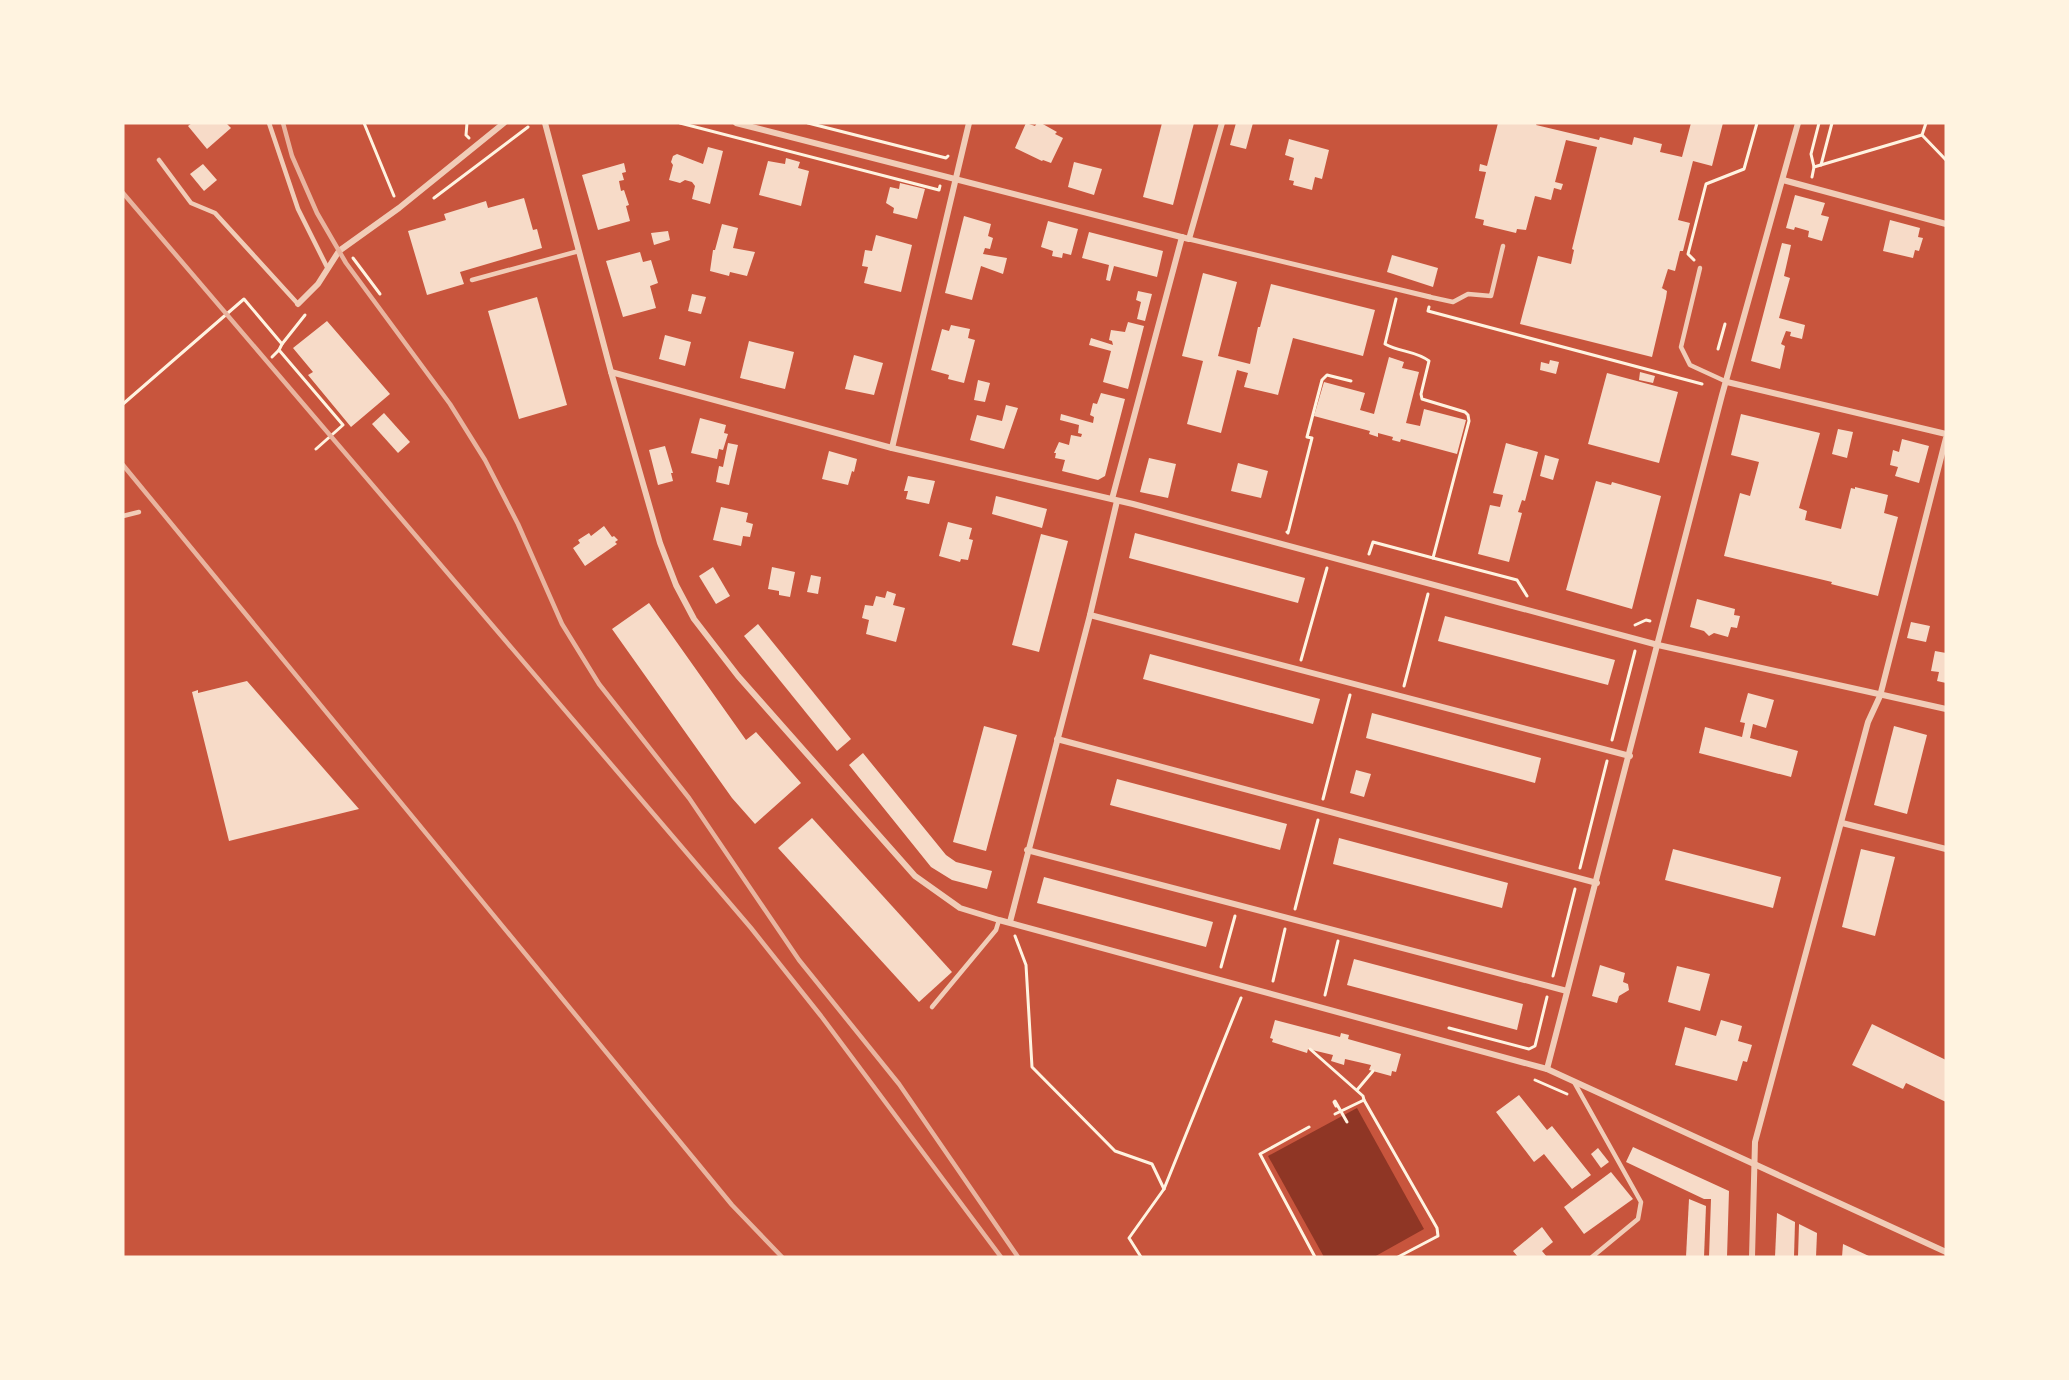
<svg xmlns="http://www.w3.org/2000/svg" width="2069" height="1380" font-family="Spectral,serif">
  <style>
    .water { fill: #8f3625 }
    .building { fill: #f7dbc8 }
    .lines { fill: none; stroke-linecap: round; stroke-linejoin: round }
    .path { stroke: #fff3e0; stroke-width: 3 }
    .service { stroke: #f1ccb7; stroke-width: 4.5 }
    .pedestrian { stroke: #f1ccb7; stroke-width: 5 }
    .minor { stroke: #f1ccb7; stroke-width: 6 }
    .rail { stroke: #e9b49f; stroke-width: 4.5 }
  </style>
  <rect width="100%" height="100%" fill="#c8553d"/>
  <path class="water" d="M1357,1108l67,121 -50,28h-50l-56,-101z"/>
  <g class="building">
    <path d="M192,123h34l5,5 -24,21 -19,-23z"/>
    <path d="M1026,123l9,3 2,-3h4l16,9 -2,2 8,4 -12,25 -8,-3 -1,1 -27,-13z"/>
    <path d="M1162,123h32l-21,82 -30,-8z"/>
    <path d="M1236,123h17l-7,26 -16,-4z"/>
    <path d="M1498,123h39l-1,2 63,15 1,-3 32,8 2,-8 28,7 -2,8 22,5 9,-34h32l-11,43 -19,-5 -15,59 12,3 -7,28h-3l-5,20 -7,-2 -6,19 -2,-1 7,4 -1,7 -14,59 -132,-33 18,-68 33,8 3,-14 -2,-1 25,-102 -31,-7 -11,42 8,2 -2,6 -7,-2 -3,12 -16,-4 -9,34 -9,-1 -1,4 -33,-8 1,-5 -9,-2 11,-46 -7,-1 1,-7 7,2z"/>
    <path d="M1289,139l40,11 -7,29 -7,-2 -3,13 -19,-5 1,-4 -5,-1 5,-22 -9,-3z"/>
    <path d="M708,147l15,4 -13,53 -18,-5 3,-13 -3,-4 -7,-2 -5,3 -11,-3 4,-15 -2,-3 2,-6 4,-2 26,10z"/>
    <path d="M786,158l14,4 -2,6 11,3 -8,35 -42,-11 9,-34 17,3z"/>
    <path d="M1074,162l28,7 -8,26 -26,-8z"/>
    <path d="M624,163l2,9 -4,1 2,7 -5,1 2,10 3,-1 5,15 -3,1 4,15 -32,9 -16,-55z"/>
    <path d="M203,164l14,16 -13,11 -14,-17z"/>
    <path d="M900,183l25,6 -8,30 -24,-6 1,-5 -8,-5 4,-16 9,2z"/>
    <path d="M1795,195l30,8 -4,12 8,2 -7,24 -14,-4 1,-6 -14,-4 -1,3 -8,-2z"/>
    <path d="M524,198l9,32 4,-1 5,19 -82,24 4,12 -37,11 -19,-64 38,-11 -2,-6 42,-13 2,7z"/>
    <path d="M964,216l27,8 -3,12 5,2 -3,11 -5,-1 -2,6 24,4 -4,16 -22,-8 -9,34 -27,-7z"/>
    <path d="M1890,220l30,8 -2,9 5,1 -4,13 -4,-1 -2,8 -30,-7z"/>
    <path d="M1048,221l30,8 -7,26 -8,-2 -1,5 -10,-2 1,-5 -12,-4z"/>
    <path d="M722,224l16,4 -5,20 22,4 -8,24 -17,-4 -1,4 -19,-5 3,-21h2z"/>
    <path d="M668,231l2,9 -16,5 -3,-12z"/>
    <path d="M1089,232l74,19 -6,26 -43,-11 -4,15 -4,-1 3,-15 -27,-7z"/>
    <path d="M876,235l36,10 -11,47 -37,-9 4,-16 -6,-1 3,-16 7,1z"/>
    <path d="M1782,243l9,2 -7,31 6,2 -11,40 26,7 -3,14 -12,-3 1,-4 -5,-1 -5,13 4,2 -5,23 -29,-8z"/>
    <path d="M640,252l3,10 8,-2 7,23 -8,3 6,22 -33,9 -17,-56z"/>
    <path d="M1392,255l46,13 -5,19 -46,-15z"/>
    <path d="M1203,273l34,9 -19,74 32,8 8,-37h2l11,-43 104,26 -12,46 -70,-18 -15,57 -34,-8 4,-14 -11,-3 -16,63 -34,-9 16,-63 -21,-5z"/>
    <path d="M1138,291l14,3 -7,27 -8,-2 4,-17 -5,-2z"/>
    <path d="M692,294l14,3 -5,17 -13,-3z"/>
    <path d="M537,297l30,108 -48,14 -31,-108z"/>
    <path d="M327,321l63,73 -39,33 -43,-52 5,-3 -20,-24z"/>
    <path d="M1128,322l16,4 -16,63 -25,-7 8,-31 -22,-6 2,-7 22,7 -1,-4 -3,-1 2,-10 14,2z"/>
    <path d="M951,325l19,4 -2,9 7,2 -11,43 -16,-4 1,-4 -18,-5 11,-41 7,2z"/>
    <path d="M665,335l26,7 -6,24 -26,-7z"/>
    <path d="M749,341l45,11 -9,37 -45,-11z"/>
    <path d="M854,355l29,8 -9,32 -29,-6z"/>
    <path d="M1389,357l15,5 -2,6 17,4 -13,51 14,3 4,-17 42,11 -9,34 -56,-15 -1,3 -8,-2 1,-3 -15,-4v4l-9,-3 1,-3 -56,-15 10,-34 41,11 -5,17 14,4z"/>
    <path d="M1550,360l9,2 -3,12 -16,-4 1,-8 8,2z"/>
    <path d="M1640,372l15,4 -2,7 -14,-3z"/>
    <path d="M1607,373l71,19 -19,71 -71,-19z"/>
    <path d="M978,380l12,3 -5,19 -11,-2z"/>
    <path d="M1101,393l24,6 -20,77 -7,4 -36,-9 3,-11 -10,-2 1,-5h-2l5,-11 10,3 2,-10 10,2 1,-3 -4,-1 1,-8 -19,-5 1,-6 32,9 1,-6 -4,-2 3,-12 4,1z"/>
    <path d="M1006,405l12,3 -14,41 -34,-9 7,-25 25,6z"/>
    <path d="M384,413l26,29 -12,11 -26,-29z"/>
    <path d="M1741,414l79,19 -21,75 8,3 -2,9 36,9 10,-41 4,1v-2l33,8 -4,18 14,4 -20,79 -47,-12 1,-2 -108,-26 16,-63 10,3 9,-34 -28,-7z"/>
    <path d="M700,418l26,7 -2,8 4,1 -5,16 -4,-1 -2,10 -26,-6z"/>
    <path d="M1838,429l15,3 -6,26 -15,-4z"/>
    <path d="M1902,439l27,7 -10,37 -24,-7 3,-9 -8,-2 3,-15 6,2z"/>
    <path d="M728,443l10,2 -9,40 -13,-3 3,-16 4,1z"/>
    <path d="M1506,443l32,9 -13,49 -3,-1 -4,12 4,1 -13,49 -31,-8 12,-49 10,2 3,-12 -10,-2z"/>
    <path d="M665,446l8,27h-2l2,8 -15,4 -9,-35z"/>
    <path d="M829,451l28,8 -3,13 -2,-1 -4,14 -26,-6z"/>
    <path d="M1545,455l14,4 -6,21 -13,-4z"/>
    <path d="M1149,458l27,6 -8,34 -28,-6z"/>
    <path d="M1238,463l30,8 -7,27 -30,-7z"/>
    <path d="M908,476l27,5 -6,23 -23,-5 2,-8h-4z"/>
    <path d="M1596,481l15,4 1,-3 49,14 -29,113 -66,-19z"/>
    <path d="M996,496l51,13 -5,19 -50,-14z"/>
    <path d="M721,507l27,6 -2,9 7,2 -3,13 -7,-1 -2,10 -28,-6z"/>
    <path d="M948,522l24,6 -3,11 4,1 -5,20 -7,-1 -1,3 -21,-6z"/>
    <path d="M604,526l8,11 2,-1 4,4 -3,2 2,2 -32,22 -12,-18 7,-5 -2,-3 11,-7 2,3z"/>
    <path d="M1135,533l170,45 -7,25 -169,-45z"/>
    <path d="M1041,534l27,7 -29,111 -27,-7z"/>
    <path d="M713,567l17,29 -14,8 -17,-28z"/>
    <path d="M772,567l23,5 -5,25 -11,-2v-4l-11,-2z"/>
    <path d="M811,575l10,2 -3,17 -11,-2z"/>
    <path d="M887,591l9,3 -3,11 12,3 -9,34 -30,-8 3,-14 -7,-2 3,-13 8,1 3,-10 9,2z"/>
    <path d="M1697,599l38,10 -1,6 6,1 -3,12 -6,-1 -3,10 -14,-4 -5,3 -5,-5 -14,-4z"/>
    <path d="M649,603l97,137 10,-8 45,51 -46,41 -23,-26 -120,-169z"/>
    <path d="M1445,616l170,44 -7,25 -170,-44z"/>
    <path d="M1911,622l19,4 -4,16 -19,-4z"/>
    <path d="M758,624l93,115 -14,12 -93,-115z"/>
    <path d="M1935,651l11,2v30l-9,-2 2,-9 -8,-1z"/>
    <path d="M1150,654l170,45 -7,25 -170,-45z"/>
    <path d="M247,681l112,128 -130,32 -37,-149 6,-2v3z"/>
    <path d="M1748,693l26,7 -8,28 -13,-4 -3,14 48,13 -7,26 -92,-24 6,-26 37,10 3,-14 -5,-1z"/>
    <path d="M1372,713l169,45 -6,25 -169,-45z"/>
    <path d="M984,726l33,9 -31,116 -33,-9z"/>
    <path d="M1894,726l33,9 -20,79 -33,-9z"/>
    <path d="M863,753l83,102 10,7 36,9 -5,18 -35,-9 -21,-13 -82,-102z"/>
    <path d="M1356,770l15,4 -7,23 -14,-4z"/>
    <path d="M1117,779l170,45 -7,26 -170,-45z"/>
    <path d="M812,818l140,154 -33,30 -141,-154z"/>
    <path d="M1339,838l169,45 -6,25 -169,-44z"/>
    <path d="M1673,849l108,28 -8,31 -108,-28z"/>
    <path d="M1861,849l34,8 -20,79 -33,-9z"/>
    <path d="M1044,877l169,45 -7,25 -169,-44z"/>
    <path d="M1354,959l169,45 -6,26 -170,-45z"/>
    <path d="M1600,965l25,8 -2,9 5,2 1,6 -10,6 -2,7 -25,-7z"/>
    <path d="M1677,966l33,8 -10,37 -32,-9z"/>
    <path d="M1275,1020l65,17 1,-4 8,2 -1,4 53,15 -5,18 -4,-1 -1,5 -22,-6 2,-5 -26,-6 -1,6 -13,-4 2,-6 -25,-6 -1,4 -35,-11 1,-3 -3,-1z"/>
    <path d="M1721,1020l21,6 -4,15 14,4 -5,17 -4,-1 -6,20 -62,-16 10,-38 31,9z"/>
    <path d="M1872,1024l74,36v42l-40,-19 -3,6 -51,-24z"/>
    <path d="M1519,1095l28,35 5,-4 39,49 -19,14 -28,-35 -10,8 -38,-50z"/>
    <path d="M1633,1147l96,44 -2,66h-18l2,-58h-7l-78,-37z"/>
    <path d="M1598,1148l11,14 -8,6 -10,-14z"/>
    <path d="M1611,1172l22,27 -49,35 -20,-27z"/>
    <path d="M1689,1199l17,7 -2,51h-18z"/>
    <path d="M1777,1213l18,9 -1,35h-19z"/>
    <path d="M1799,1224l18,9 -1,24h-18z"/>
    <path d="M1542,1227l11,15 -11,9 5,6h-29l-5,-6z"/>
    <path d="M1843,1244l13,6 15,7h-29z"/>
  </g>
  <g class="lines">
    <g class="path">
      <path d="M364,123l30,73"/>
      <path d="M467,123l-1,12 3,3"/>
      <path d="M680,123l259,67 1,-4"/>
      <path d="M808,123l138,35 2,-2"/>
      <path d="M1922,135l4,-12"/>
      <path d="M1821,165l11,-42"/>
      <path d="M1814,167l-3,-13 8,-31"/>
      <path d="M1812,177l2,-10 108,-32 24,25"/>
      <path d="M434,198l94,-71"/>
      <path d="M353,258l27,36"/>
      <path d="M1694,260l-6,-6 18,-70 38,-15 13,-46"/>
      <path d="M1429,307l-1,4 274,73"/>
      <path d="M282,344l23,-29"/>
      <path d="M1718,349l7,-25"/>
      <path d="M272,357l7,-7"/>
      <path d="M123,404l121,-105 38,45 -3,6 64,75 -27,24"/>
      <path d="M1287,532l1,1 24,-95 -5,-1 15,-57 5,-5 24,6"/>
      <path d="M1369,554l4,-12 60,16 36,-137 -1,-6 -3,-3 -43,-13 -1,-5 8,-33c-12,-10 -30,-9 -44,-17l11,-45"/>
      <path d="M1433,558l84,22 10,16"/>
      <path d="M1635,625l11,-5 4,1"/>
      <path d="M1301,660l26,-92"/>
      <path d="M1404,686l24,-92"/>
      <path d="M1612,740l23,-89"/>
      <path d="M1323,799l27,-104"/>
      <path d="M1580,868l27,-107"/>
      <path d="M1295,909l23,-89"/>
      <path d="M1015,936l11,29 6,102 83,84 37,13 12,25"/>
      <path d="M1221,967l14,-51"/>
      <path d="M1553,976l22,-87"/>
      <path d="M1273,981l12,-52"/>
      <path d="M1325,995l13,-54"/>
      <path d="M1449,1028l80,21 6,-3 12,-49"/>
      <path d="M1310,1049l53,47 1,4"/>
      <path d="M1535,1080l32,14"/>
      <path d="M1357,1090l16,-19"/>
      <path d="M1336,1106l-2,-4 1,-1 12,21"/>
      <path d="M1335,1114l29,-14 73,128 1,8 -40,21"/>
      <path d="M1309,1127l-49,27 55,103"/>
      <path d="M1141,1257l-12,-19 35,-49 77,-191"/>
    </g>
    <g class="service">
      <path d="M269,123l29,86 29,58"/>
      <path d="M159,160l32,43 24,10 83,91"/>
      <path d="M1700,268l-19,79 9,18 37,17"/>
      <path d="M472,280l107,-29"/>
      <path d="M1430,297l23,5 15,-8 23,2 12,-50"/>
      <path d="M123,516l16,-4"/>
      <path d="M932,1007l64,-77 3,-10"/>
      <path d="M1574,1082l67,120 -3,17 -46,38"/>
    </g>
    <path class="pedestrian" d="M1189,239l241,58"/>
    <g class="minor">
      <path d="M545,123l66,249 49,171 16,42 18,34 44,57 177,200 45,32 39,12 548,149 399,183"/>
      <path d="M736,123l453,116 33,-116"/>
      <path d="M1783,180l163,44"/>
      <path d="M298,304l20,-20 21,-33 60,-43 105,-85"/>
      <path d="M611,372l281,76 241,56 525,141 288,64"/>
      <path d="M1727,382l219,52"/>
      <path d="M892,448l77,-325"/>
      <path d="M1112,499l70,-262"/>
      <path d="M1090,615l540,141"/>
      <path d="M1057,739l540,144"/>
      <path d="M1842,823l104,26"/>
      <path d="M1027,850l540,141"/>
      <path d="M1010,922l80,-307 27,-114"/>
      <path d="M1547,1069l175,-674 76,-272"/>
      <path d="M1752,1257l3,-115 113,-420 12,-26 66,-258"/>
    </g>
    <g class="rail">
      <path d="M283,123l9,33 25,57 29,50 104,141 35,56 33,64 44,100 37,60 90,114 110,162 100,124 119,173"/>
      <path d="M123,193l628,735 70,88 180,241"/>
      <path d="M123,465l609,740 50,52"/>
    </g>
  </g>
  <rect width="2069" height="1380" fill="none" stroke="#fff3e0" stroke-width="249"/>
</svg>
